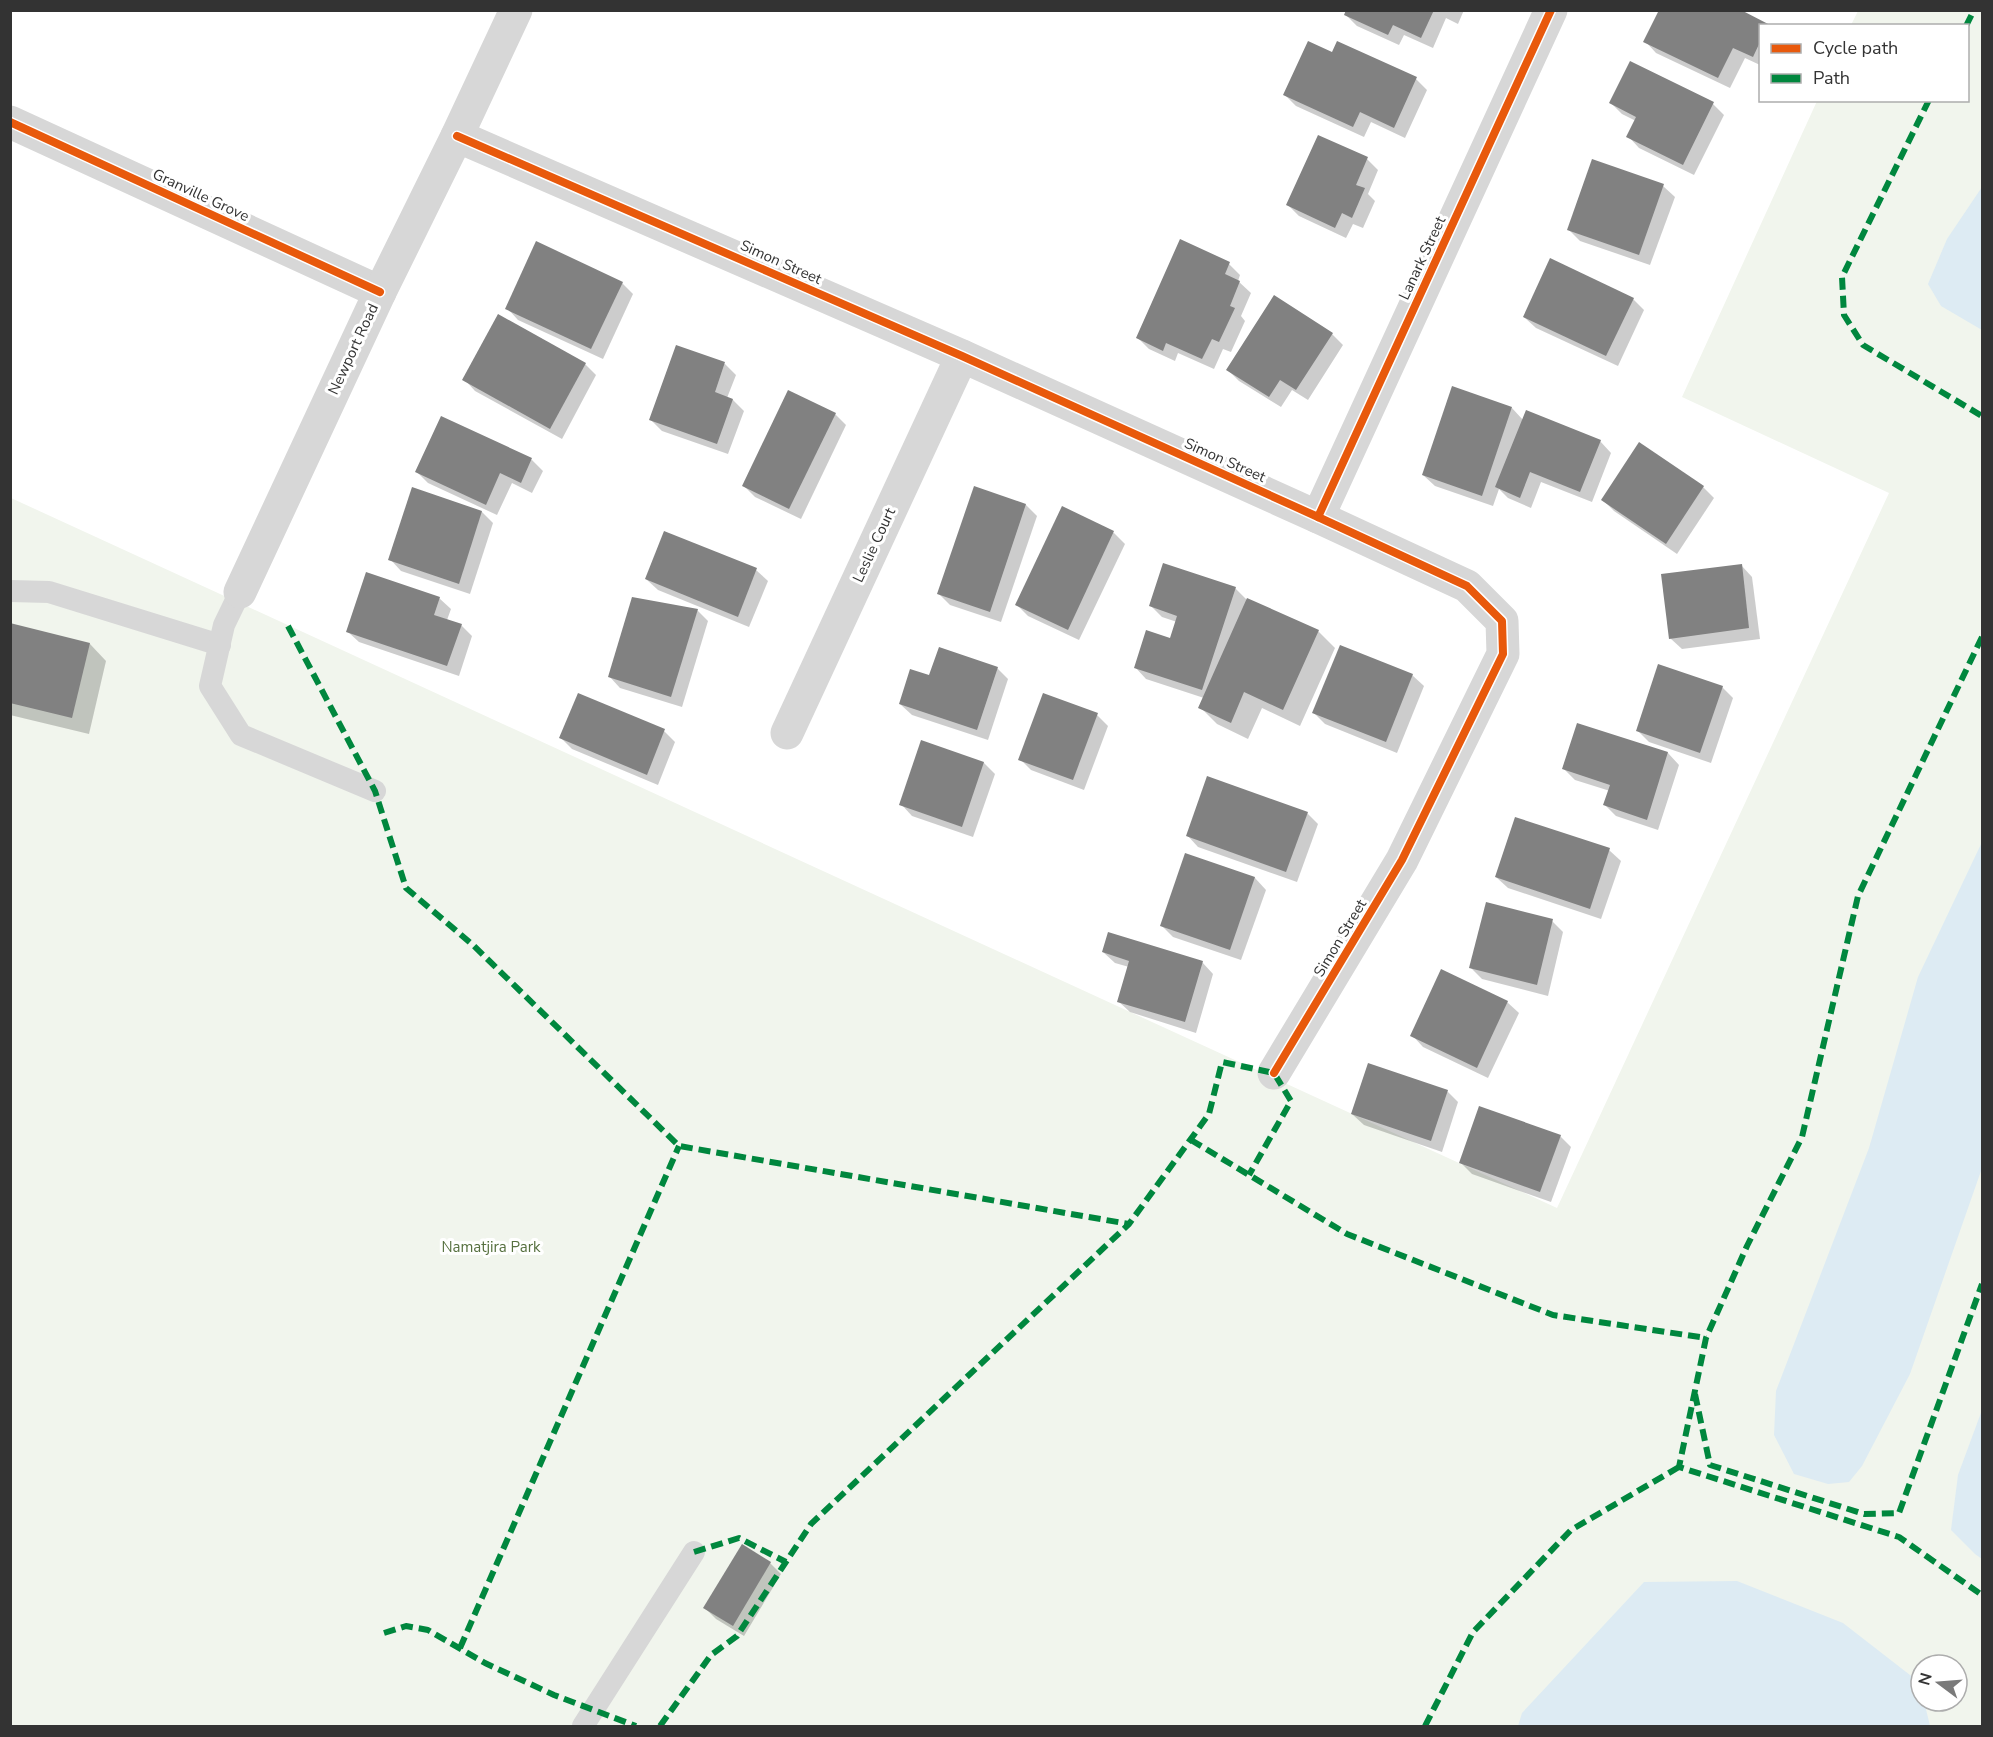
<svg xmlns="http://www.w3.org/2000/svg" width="1993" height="1737" font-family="'Nunito Sans',sans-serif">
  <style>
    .green { fill: #f1f5ed; fill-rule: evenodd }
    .water { fill: #ddebf3 }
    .shadow { fill: #0003 }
    .building { fill: #818181 }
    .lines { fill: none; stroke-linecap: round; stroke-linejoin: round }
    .lane { stroke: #d7d7d7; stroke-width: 22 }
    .street { stroke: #d7d7d7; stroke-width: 33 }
    .quiet { stroke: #00873e; stroke-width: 6; stroke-dasharray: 12 6; stroke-linecap: butt }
    .cycleway-casing { stroke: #fff; stroke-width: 11 }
    .cycleway { stroke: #e8590c; stroke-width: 8 }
    .labels { text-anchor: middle; stroke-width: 6; stroke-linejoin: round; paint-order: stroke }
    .street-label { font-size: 15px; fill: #333; stroke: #fff }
    .park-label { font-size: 15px; fill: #56703f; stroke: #fff }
  </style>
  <rect width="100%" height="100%" fill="#fff"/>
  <path class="green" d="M1858,11h124v1715h-1971v-1228l1546,710 332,-715 -207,-96 135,-296 151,-1v-74l-117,-1zM1921,1665h36v36h-36z"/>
  <g class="water">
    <path d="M1982,187v143l-41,-24 -13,-22 19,-45z"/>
    <path d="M1982,842v326l-72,206 -48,92 -13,16 -21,2 -34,-10 -20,-39 2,-44 93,-243 49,-171z"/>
    <path d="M1982,1410v149l-7,-5 -24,-24 7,-55z"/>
    <path d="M1737,1581l106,42 76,59 2,19h3l6,25h-412l4,-13 122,-131z"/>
  </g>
  <g class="shadow">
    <path d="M1348,10h116l-6,14 -12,-6 -13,30 -29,-13 -5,10 -42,-19 -11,-11z"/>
    <path d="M1661,10l99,16v39l-15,-7 -15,30 -74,-35 -11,-12z"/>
    <path d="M1333,54l83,25 11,11 -22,48 -34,-16 -7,15 -68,-31 -11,-11z"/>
    <path d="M1611,103l102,1 11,11 -30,60 -55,-27 -11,-12 8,-15 -14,-7z"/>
    <path d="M1367,159l11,11 -10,24 7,7 -12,27 -10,-4 -7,14 -47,-22 -11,-11z"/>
    <path d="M1593,161l70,25 12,11 -25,68 -70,-24 -11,-11z"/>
    <path d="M1229,264l11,11 -2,6 13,12 -10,23 4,5 -14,31 -8,-3 -9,20 -36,-16 -3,8 -26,-12 -11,-11z"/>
    <path d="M622,283l11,11 -30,65 -85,-39 -11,-12z"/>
    <path d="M1633,299l11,11 -26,56 -82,-38 -12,-11z"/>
    <path d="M1332,334l11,11 -35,55 -16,-10 -11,17 -42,-26 -11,-11z"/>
    <path d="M677,347l48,17 11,11 -9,23 6,2 11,11 -16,43 -66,-23 -11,-11z"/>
    <path d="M585,364l11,11 -34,64 -87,-48 -11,-12z"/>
    <path d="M1512,408l11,12 77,21 11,12 -19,49 -51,-20 -10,26 -23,-10 -9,-9 -6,17 -58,-20 -12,-11z"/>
    <path d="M835,414l11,11 -45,94 -46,-22 -11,-11z"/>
    <path d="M442,418l90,42 11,11 -11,22 -20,-10 -15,32 -69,-32 -11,-11z"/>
    <path d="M1640,444l63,43 11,11 -37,56 -63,-43 -11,-11z"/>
    <path d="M975,488l51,17 11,11 -36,106 -51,-17 -11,-11z"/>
    <path d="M413,489l69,23 11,11 -23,71 -69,-23 -11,-12z"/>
    <path d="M1063,508l51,25 11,11 -46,96 -51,-24 -11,-11z"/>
    <path d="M664,533l92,37 12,11 -19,46 -91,-37 -12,-11z"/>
    <path d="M1741,565l11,12 8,62 -78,10 -12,-11z"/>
    <path d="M1235,588l13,13 70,30 17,17 -35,78 -38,-18 -14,31 -31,-15 -17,-17 4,-9 -58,-19 -11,-12 36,-27 6,-18 -15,-5 -11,-11z"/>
    <path d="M439,598l12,11 -4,11 14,5 11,11 -13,40 -100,-34 -12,-11z"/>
    <path d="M697,610l11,11 -26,86 -62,-19 -11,-12z"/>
    <path d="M10,625l80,19 16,17 -17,73 -79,-19z"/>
    <path d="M997,668l11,11 -20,61 -76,-25 -12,-11 30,-28z"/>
    <path d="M1412,675l12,11 -27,67 -72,-29 -11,-11z"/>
    <path d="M1722,687l11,11 -22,65 -62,-21 -11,-11z"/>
    <path d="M1097,715l11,11 -24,64 -53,-20 -11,-11z"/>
    <path d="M1578,724l90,29 11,12 -21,65 -42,-14 -11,-11 5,-14 -35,-11 -11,-11z"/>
    <path d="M664,731l11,11 -17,43 -86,-36 -11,-11z"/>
    <path d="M922,742l62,21 11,11 -22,63 -61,-21 -11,-12z"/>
    <path d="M1307,813l11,11 -21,58 -99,-35 -11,-12z"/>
    <path d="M1516,819l93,31 12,11 -20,58 -93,-31 -12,-11z"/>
    <path d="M1186,855l69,23 11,12 -25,70 -68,-23 -11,-11z"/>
    <path d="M1552,921l11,11 -15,64 -66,-17 -11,-11z"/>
    <path d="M1103,952l99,10 11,12 -17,59 -66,-21 -12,-11 11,-34 -14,-4z"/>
    <path d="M1507,1002l12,11 -31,65 -65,-31 -11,-12z"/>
    <path d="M1447,1091l11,11 -16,50 -78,-27 -12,-11z"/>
    <path d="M1560,1136l11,11 -20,55 -79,-28 -11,-11z"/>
    <path d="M770,1563l11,11 -37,62 -28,-17 -11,-11z"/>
  </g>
  <g class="building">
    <path d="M1346,10h88l-13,28 -28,-13 -5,10 -44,-20z"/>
    <path d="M1659,10h82l31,16h-12v16l-7,15 -20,-9 -15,30 -75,-36z"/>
    <path d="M1308,41l24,11 5,-11 80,36 -23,51 -34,-16 -7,15 -70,-32z"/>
    <path d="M1630,61l84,41 -31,63 -57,-28 10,-20 -27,-14z"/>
    <path d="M1318,135l50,22 -12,28 9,3 -13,30 -10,-5 -7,15 -49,-23z"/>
    <path d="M1592,159l72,25 -25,71 -72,-25z"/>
    <path d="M1180,239l50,23 -5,12 15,7 -10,25 5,2 -16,34 -7,-3 -10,20 -36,-16 -3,8 -27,-13z"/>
    <path d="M536,241l87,41 -32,67 -86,-40z"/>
    <path d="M1550,258l84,40 -28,58 -83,-39z"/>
    <path d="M1274,295l59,38 -37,57 -16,-10 -11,17 -43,-27z"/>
    <path d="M498,314l88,49 -36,66 -88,-49z"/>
    <path d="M676,345l49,17 -10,30 18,7 -16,45 -68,-24z"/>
    <path d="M1452,386l60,21 -30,89 -60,-21z"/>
    <path d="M788,390l48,23 -47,96 -47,-23z"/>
    <path d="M1526,410l75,30 -21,52 -50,-20 -10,26 -25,-11z"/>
    <path d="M441,416l91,42 -11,25 -21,-10 -14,32 -71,-33z"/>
    <path d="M1639,442l65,44 -38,58 -65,-44z"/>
    <path d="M974,486l52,18 -36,108 -53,-18z"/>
    <path d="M412,487l70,24 -23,73 -71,-24z"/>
    <path d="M1062,506l52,25 -46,99 -53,-25z"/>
    <path d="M664,531l93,37 -19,49 -93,-38z"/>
    <path d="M1163,563l73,24 -34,103 -68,-22 12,-38 24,8 7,-22 -28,-10z"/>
    <path d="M1742,564l7,64 -80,11 -8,-65z"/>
    <path d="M366,572l74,25 -6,18 28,9 -15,42 -101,-34z"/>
    <path d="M632,597l66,12 -27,88 -63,-20z"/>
    <path d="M1247,598l72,32 -36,80 -39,-18 -13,31 -33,-15z"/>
    <path d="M10,623l80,20 -18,75 -62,-15z"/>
    <path d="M1340,645l73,29 -27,68 -74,-29z"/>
    <path d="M939,647l59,20 -21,63 -78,-26 11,-35 19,6z"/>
    <path d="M1658,664l65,22 -23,67 -64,-22z"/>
    <path d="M578,693l87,36 -18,46 -88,-37z"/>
    <path d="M1043,693l55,20 -25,67 -55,-20z"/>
    <path d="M1577,723l91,29 -21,68 -44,-15 7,-20 -48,-16z"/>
    <path d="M921,740l63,22 -22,65 -63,-22z"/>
    <path d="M1207,776l101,36 -22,60 -100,-36z"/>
    <path d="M1515,817l95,31 -20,61 -95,-32z"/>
    <path d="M1185,853l70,24 -25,73 -70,-24z"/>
    <path d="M1486,902l67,17 -16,66 -68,-17z"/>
    <path d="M1108,932l95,29 -18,61 -68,-20 12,-41 -27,-9z"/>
    <path d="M1441,969l67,32 -31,67 -67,-32z"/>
    <path d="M1368,1063l80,27 -17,51 -80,-27z"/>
    <path d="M1479,1106l82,29 -21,57 -81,-29z"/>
    <path d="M742,1544l29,18 -38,64 -30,-18z"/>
  </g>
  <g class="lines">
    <g class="lane">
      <path d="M10,591l39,1 171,53"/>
      <path d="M240,592l-16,33 -14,61 31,49 134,56"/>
      <path d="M583,1726l111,-174"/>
    </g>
    <g class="street">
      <path d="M10,122l370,170"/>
      <path d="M457,136l505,220 356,161 149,69 35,35 1,33 -101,206 -128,213"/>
      <path d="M1318,517l233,-507"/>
      <path d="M240,592l140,-300 77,-156 59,-126"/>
      <path d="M787,733l175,-377"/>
    </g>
    <g class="quiet">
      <path d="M1966,26l8,-16"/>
      <path d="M1929,100l-87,177 2,38 19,30 119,71"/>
      <path d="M288,626l87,165 31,97 67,57 206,201 450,78"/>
      <path d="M1982,637l-124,259 -56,241 -55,109 -41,92 -27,129 220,70 83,58"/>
      <path d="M1191,1140l156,94 206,81 153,23"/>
      <path d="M1695,1394l15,71 154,49 35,-1 83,-229"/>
      <path d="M694,1552l45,-14 47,24"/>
      <path d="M384,1633l22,-7 22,4 57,33 69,32 82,31"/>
      <path d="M460,1648l219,-502"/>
      <path d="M660,1726l51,-71 26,-19 74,-112 318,-300 80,-110 13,-52 52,11 17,28 -42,74"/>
      <path d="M1425,1726l48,-94 98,-102 108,-63"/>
    </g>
    <defs>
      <g id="cycleway">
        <path d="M10,122l370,170"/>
        <path d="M457,136l505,220 356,161 149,69 35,35 1,33 -101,206 -128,213"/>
        <path d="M1318,517l233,-507"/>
      </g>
    </defs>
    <use href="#cycleway" class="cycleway-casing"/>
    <use href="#cycleway" class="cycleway"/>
  </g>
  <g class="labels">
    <g class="street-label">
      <text transform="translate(201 195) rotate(25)" y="5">Granville Grove</text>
      <text transform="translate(1422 258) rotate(-65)" y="5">Lanark Street</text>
      <text transform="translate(781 262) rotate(24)" y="5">Simon Street</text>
      <text transform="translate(353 349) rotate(-65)" y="5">Newport Road</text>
      <text transform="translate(1225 460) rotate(24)" y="5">Simon Street</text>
      <text transform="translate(874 545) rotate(-65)" y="5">Leslie Court</text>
      <text transform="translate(1340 938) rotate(-59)" y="5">Simon Street</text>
    </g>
    <g class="park-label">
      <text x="491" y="1252">Namatjira Park</text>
    </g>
  </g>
  <rect width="1993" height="1737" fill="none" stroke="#333333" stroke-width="24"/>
  <rect x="1759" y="24" width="210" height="78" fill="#ffffff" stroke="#adadad" stroke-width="1.5"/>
  <rect x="1771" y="44" width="30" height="9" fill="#e8590c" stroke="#adadad" stroke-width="1.5"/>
  <text x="1813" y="54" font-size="18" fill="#333333">Cycle path</text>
  <rect x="1771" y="74" width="30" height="9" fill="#00873e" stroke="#adadad" stroke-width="1.5"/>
  <text x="1813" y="84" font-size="18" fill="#333333">Path</text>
  <g transform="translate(1939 1683) rotate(286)"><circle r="28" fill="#ffffff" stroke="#adadad" stroke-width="1.5"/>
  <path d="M0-4.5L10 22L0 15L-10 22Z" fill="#7a7a7a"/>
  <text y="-9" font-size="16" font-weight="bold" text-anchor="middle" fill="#333333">N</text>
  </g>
</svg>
